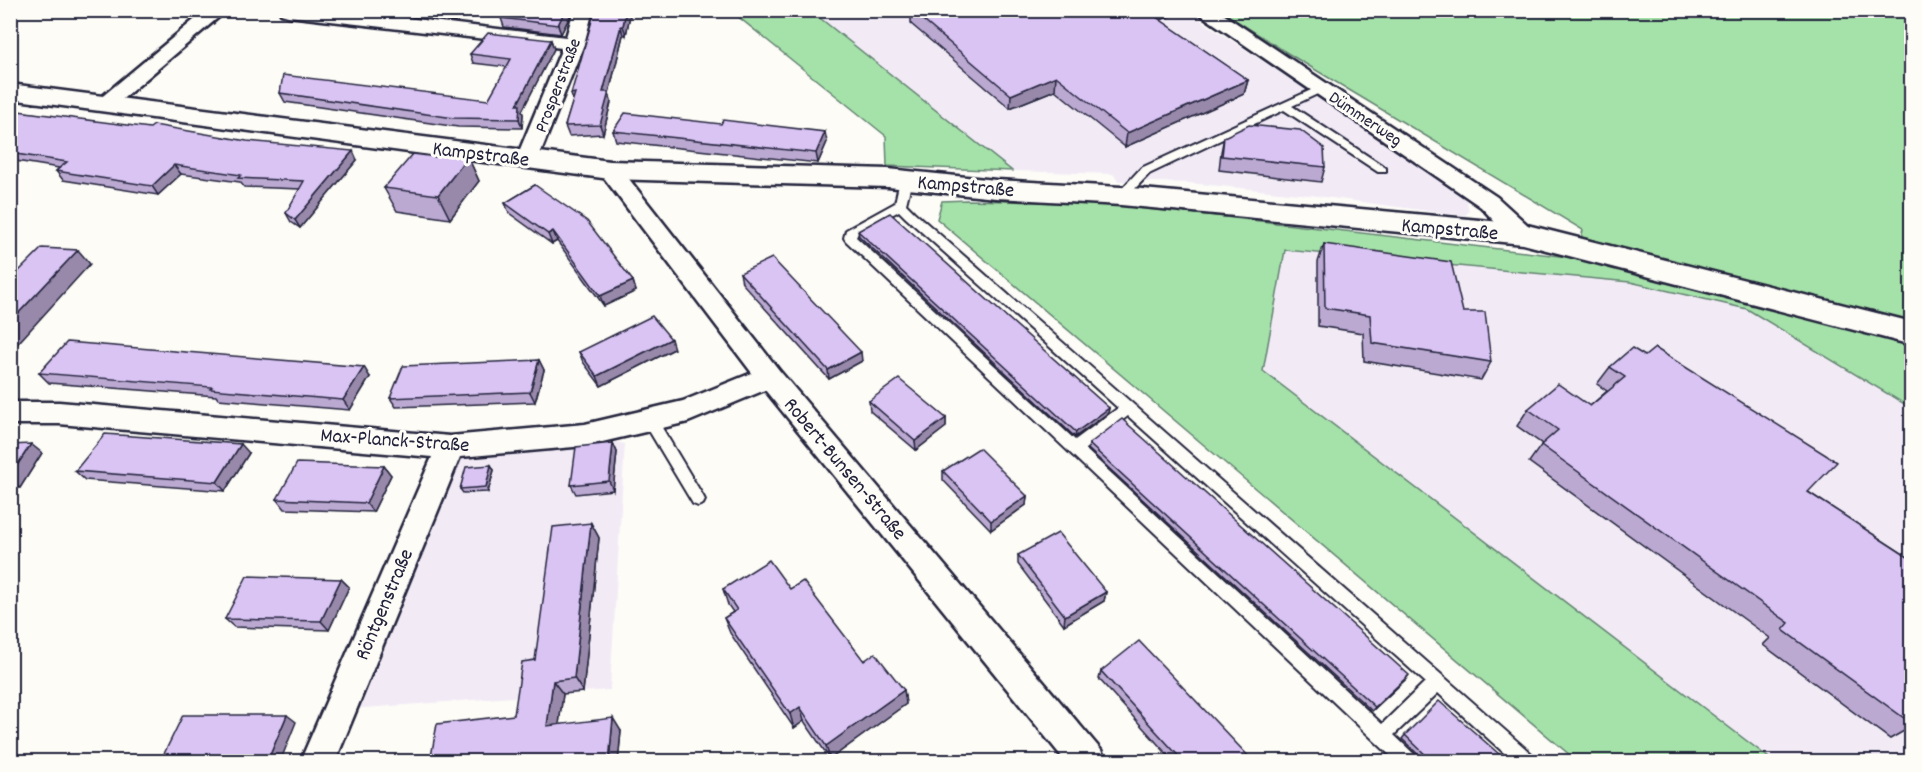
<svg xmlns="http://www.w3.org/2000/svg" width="1922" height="772" font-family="Dekko,sans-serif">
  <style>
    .built { fill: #f2ebf6 }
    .green { fill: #a5e2a9; stroke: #648272; stroke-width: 1.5 }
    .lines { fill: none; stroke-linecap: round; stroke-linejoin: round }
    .service-casing { stroke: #22223b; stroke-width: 4 }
    .minor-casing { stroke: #22223b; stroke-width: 5 }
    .tertiary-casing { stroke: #22223b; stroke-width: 5 }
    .service { fill: #fdfcf7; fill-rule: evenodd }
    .minor { fill: #fdfcf7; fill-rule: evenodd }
    .tertiary { fill: #fdfcf7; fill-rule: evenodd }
    .wall { fill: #bba9d2; stroke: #22223b; stroke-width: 1.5 }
    .shaded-wall { fill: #9889ab; stroke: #22223b; stroke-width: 1.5 }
    .building { fill: #d9c4f4; stroke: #22223b; stroke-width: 1.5 }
    .labels { text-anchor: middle; stroke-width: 6; stroke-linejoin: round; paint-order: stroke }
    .far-street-label { font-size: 18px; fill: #22223b; stroke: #fdfcf7 }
    .street-label { font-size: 21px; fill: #22223b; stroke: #fdfcf7 }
  </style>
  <rect width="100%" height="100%" fill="#fdfcf7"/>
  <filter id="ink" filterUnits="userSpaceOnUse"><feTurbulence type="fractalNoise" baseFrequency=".0167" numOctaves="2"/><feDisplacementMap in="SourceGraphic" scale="12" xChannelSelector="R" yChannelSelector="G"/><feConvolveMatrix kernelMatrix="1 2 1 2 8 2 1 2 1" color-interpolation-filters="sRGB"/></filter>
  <g filter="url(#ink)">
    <g class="built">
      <path d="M811,11h376l271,179 9,11 2,10 -4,5 -156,-21 -120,-12 -71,-2 -5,-7 -101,-3z"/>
      <path d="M1285,250l345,32 117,27 164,99v353h-138l-510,-390z"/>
      <path d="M585,435l40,9 -15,246 -272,20 112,-263z"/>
    </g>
    <g class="green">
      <path d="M731,11h80l201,160 -125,-5 -1,-30z"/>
      <path d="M1221,11h690v397l-164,-99 -117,-27 -345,-32 -22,121 510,390h-196l-640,-542 5,-18 25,-1 146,4 463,54 7,-28 -294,-176z"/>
    </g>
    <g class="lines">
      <defs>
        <g id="service">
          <path d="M1322,85l4,1v4l-34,16 94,62v4h-8l-94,-62 -135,64 -24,25 -4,1 -6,-4 26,-28z"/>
          <path d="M906,176l6,4 -6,24 8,8 620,544 3,6h-23l-76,-69 -44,42 22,21 3,6h-22l-551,-521 -2,-3 2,-8 49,-27 5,-23zM899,211l7,7 212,190 -43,32 -219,-203 2,-4zM1128,416l297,266 -43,42 -297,-275z"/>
          <path d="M650,415l5,1 48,80 2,4 -2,4 -5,2 -5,-2 -48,-80 -2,-4 2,-4z"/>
        </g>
        <g id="minor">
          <path d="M206,10h21l-115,98 -7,2 -7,-2 -3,-4 3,-4z"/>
          <path d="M279,10h61l226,27 8,-27h19l-9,34 -46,115 -3,5 -8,2 -8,-2 -3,-5 46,-111 -274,-32 -7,-2z"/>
          <path d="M1194,10h23l280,187 34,31 4,6 -4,6c-20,5 -36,-19 -50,-33z"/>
          <path d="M610,163l8,2 161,205 322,380 5,12h-40l-301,-372 -77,32 -103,24 -125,11 -125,305h-35l132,-305 -373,-33h-49v-22h49l391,34 135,-12 98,-23 69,-28 -150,-198 -3,-5 3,-5z"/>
        </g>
        <path id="tertiary" d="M10,84l600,77 278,8 108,11 125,7 402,37 389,98v23l-389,-101 -402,-39 -125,-7 -108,-11 -278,-8 -600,-80z"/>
      </defs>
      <use href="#service" class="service-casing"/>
      <use href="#minor" class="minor-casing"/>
      <use href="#tertiary" class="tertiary-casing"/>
      <use href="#service" class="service"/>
      <use href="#minor" class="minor"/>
      <use href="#tertiary" class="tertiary"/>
    </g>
    <g class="wall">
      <path d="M573,10l-12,24 -57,-7 -3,-9z"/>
      <path d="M631,10l-5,25h-3l-14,58 2,9 -8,32 -34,2 -4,-10 8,-25 -2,-7z"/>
      <path d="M911,10l264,4 -15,6 88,60 -4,14 -119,53 -70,-57 -45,18 -99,-84z"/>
      <path d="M551,40l3,9 -32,62 1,3 -1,14 -64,-1 -173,-25 -5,-9 208,7 19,-33 -34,-4 -3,-9z"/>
      <path d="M10,110l347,50 -57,68 -9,-6 -5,-9 14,-24 -56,-2 -4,-5 -59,-8 -23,21 -95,-15 -7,-9 3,-3 -49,-8z"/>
      <path d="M613,131l214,11 -9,21 -202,-22z"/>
      <path d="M1224,137l101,30 -4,15 -102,-12 2,-18z"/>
      <path d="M436,157h32l11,24 -29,38 -53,-8 -13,-23z"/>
      <path d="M535,185l98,96 3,10 -32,15 -47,-65 -5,3 -43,-31 -4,-10z"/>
      <path d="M858,231l251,177 -1,5 -33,24 -216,-201z"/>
      <path d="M1324,244l139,68 28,50 -10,18 -117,-19 -1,-28 -45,-7v-64z"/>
      <path d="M740,273l122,88 -33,18 -87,-96z"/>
      <path d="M674,349l-73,37 -18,-24 -4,-10z"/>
      <path d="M539,360l5,10 -9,32 -139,5 -6,-9z"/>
      <path d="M1610,367l198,125 103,67v168l-21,12 -127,-94 7,-7 -241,-176 13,-18 -25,-18 11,-17 62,-3 17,-15 -10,-7z"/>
      <path d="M39,373l331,4 -20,33 -132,-11 -2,-3 -167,-13z"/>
      <path d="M869,401l77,17v9l-30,23 -46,-39z"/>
      <path d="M613,443l4,9 -4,38 -37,4 -5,-9z"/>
      <path d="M1089,444l317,235 -34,32 -284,-262z"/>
      <path d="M10,445l32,8 -22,35h-10z"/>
      <path d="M249,453l-24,38 -140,-11 -10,-9z"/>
      <path d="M491,465l3,5 -6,22 -25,1 -3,-4z"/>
      <path d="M384,466l7,9 -18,37 -88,-3 -8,-10z"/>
      <path d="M943,471l84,25 -1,9 -35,25 -48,-50z"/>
      <path d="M591,523l8,15 -16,154 -20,2 -4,30 62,7 -3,31h-188l84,-47 21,-55z"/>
      <path d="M1018,555l88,37 -2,9 -40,24 -46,-61z"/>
      <path d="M341,579l8,8 -20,43 -95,-3 -9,-8z"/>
      <path d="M723,589h67l74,72 40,29 2,14 -76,55 -26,-38 -10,7 -64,-95 -6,-15 9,-6 -5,-7z"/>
      <path d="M1101,671l153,91h-80l-75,-83z"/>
      <path d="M1405,735l103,27h-82l-24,-23z"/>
    </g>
    <g class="shaded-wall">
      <path d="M565,10h8l-12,24 -3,-9z"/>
      <path d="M626,10h5l-5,25 -3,-9z"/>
      <path d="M1153,10h23l-1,4 -28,12 2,-14z"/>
      <path d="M621,26l2,9 -14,58 2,9 -8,32 -3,-9 3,-33z"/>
      <path d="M551,40l3,9 -32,62 1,3 -1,14 -3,-9 -2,-14z"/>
      <path d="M1056,76l-1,14 -45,18 1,-13z"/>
      <path d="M1248,80l-4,14 -119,53 2,-14z"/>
      <path d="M825,132l2,10 -9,21 -2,-10z"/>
      <path d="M353,151l4,9 -57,68 -5,-8z"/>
      <path d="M468,157l11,24 -29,38 -12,-24z"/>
      <path d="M174,165l7,9 -23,21 -6,-9z"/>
      <path d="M553,231l4,10 -5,3 -4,-10z"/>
      <path d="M78,250l12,14 -80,88v-30z"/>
      <path d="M633,281l3,10 -32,15 -4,-10z"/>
      <path d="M671,339l3,10 -73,37 -4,-10z"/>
      <path d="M861,352l1,9 -33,18 -1,-9z"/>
      <path d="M539,360l5,10 -9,32 -5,-10z"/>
      <path d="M364,367l6,10 -20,33 -7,-10z"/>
      <path d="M1109,408l-1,5 -33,24 1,-5z"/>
      <path d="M946,418v9l-30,23 -1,-9z"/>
      <path d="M613,443l4,9 -4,38 -4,-9z"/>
      <path d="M31,444l11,9 -22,35 -10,-8v-4z"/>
      <path d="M241,444l8,9 -24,38 -8,-9z"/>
      <path d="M491,465l3,5 -6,22 -2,-5z"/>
      <path d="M384,466l7,9 -18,37 -7,-9z"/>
      <path d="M1027,496l-1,9 -35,25v-9z"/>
      <path d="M591,523l8,15 -16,154 -9,-14z"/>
      <path d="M341,579l8,8 -20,43 -8,-9z"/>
      <path d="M1106,592l-2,9 -40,24 1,-9z"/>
      <path d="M1409,675l-3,4 -34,32 3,-4z"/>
      <path d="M553,681l10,13 -6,45 -10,-13z"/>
      <path d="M904,690l2,14 -76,55 -4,-13z"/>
      <path d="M800,707l4,14 -10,7 -4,-14z"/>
      <path d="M287,715l9,7 -16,40h-13z"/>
      <path d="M613,718l8,13 -3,31h-9z"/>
    </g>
    <g class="building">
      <path d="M507,10h58l-7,15 -57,-7z"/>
      <path d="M595,10h31l-3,16h-2l-18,66h6l-9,33 -35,1 10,-33 -4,1z"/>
      <path d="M911,10h242l-4,2 99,68 -121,53 -71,-57 -45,19z"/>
      <path d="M488,33l63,7 -34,65h3l-1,14 -65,-1 -174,-25 3,-18 205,25 23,-41 -41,-5z"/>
      <path d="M10,110l140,18 4,-3 93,16 106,10 -58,69 -9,-7 18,-32 -66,-3 3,-3 -67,-10 -22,21 -96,-15 11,-9 -57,-9z"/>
      <path d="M625,113l96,11 2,-4 102,12 -9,21 -203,-22z"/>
      <path d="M1249,125l51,5 24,18 1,19 -103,-11 2,-19z"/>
      <path d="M439,153l29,4 -30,38 -54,-7 29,-34 23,3z"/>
      <path d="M535,185l52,36 46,60 -33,15 -47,-65 -5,3 -43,-31z"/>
      <path d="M890,213l219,195 -33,24 -218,-201z"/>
      <path d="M1324,244l127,18 12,50h22l6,50 -119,-19 -2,-28 -45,-7z"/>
      <path d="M42,248l36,2 -68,72v-42z"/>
      <path d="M772,258l89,94 -33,18 -88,-97z"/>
      <path d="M652,316l19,23 -74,37 -18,-24z"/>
      <path d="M67,342l297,25 -21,33 -133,-11 2,-2 -173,-14z"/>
      <path d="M1632,348l13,8 10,-8 182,114 -29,30 103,67v164l-128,-93 6,-7 -248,-178 17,-15 -30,-21 30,-25 32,22 35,-29 -15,-10z"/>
      <path d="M539,360l-9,32 -140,6 13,-32z"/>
      <path d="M899,379l47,39 -31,23 -46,-40z"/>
      <path d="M1122,419l287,256 -34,32 -286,-263z"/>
      <path d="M105,434l136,10 -24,38 -142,-11z"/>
      <path d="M613,443l-4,38 -38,4 5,-38z"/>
      <path d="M31,444l-21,32v-31z"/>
      <path d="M979,448l48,48 -36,25 -48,-50z"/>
      <path d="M297,463l87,3 -18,37 -89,-4z"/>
      <path d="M491,465l-5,22 -26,2 6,-22z"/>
      <path d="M591,523l-17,155 -21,3 -6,45 66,-8 -4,44h-179l7,-38 77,-9 8,-53 13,-2 18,-133z"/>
      <path d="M1058,533l48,59 -41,24 -47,-61z"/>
      <path d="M769,560l21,29 13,-8 61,80 11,-8 29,37 -78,56 -26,-39 -10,7 -66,-96 13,-8 -14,-21z"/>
      <path d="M247,576l94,3 -20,42 -96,-2z"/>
      <path d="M1139,641l115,121h-70l-83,-91z"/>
      <path d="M1439,701l69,61h-75l-28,-27z"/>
      <path d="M183,715h104l-20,47h-107z"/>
    </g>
  </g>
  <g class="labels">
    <g class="far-street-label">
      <text transform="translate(557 85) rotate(-69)" y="6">Prosperstraße</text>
      <text transform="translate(1366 118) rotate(34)" y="6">Dümmerweg</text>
    </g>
    <g class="street-label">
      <text transform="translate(481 153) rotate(7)" y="7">Kampstraße</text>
      <text transform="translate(966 185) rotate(5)" y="7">Kampstraße</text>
      <text transform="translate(1450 228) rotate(5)" y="7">Kampstraße</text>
      <text transform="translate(395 439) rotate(4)" y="7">Max-Planck-Straße</text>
      <text transform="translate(846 468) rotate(50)" y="7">Robert-Bunsen-Straße</text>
      <text transform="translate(383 604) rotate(-67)" y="7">Röntgenstraße</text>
    </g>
  </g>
  <rect width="1922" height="772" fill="none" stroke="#fdfcf7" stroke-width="36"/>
  <rect x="18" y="18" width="1886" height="736" fill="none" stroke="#22223b" stroke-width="2" filter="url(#ink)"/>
</svg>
